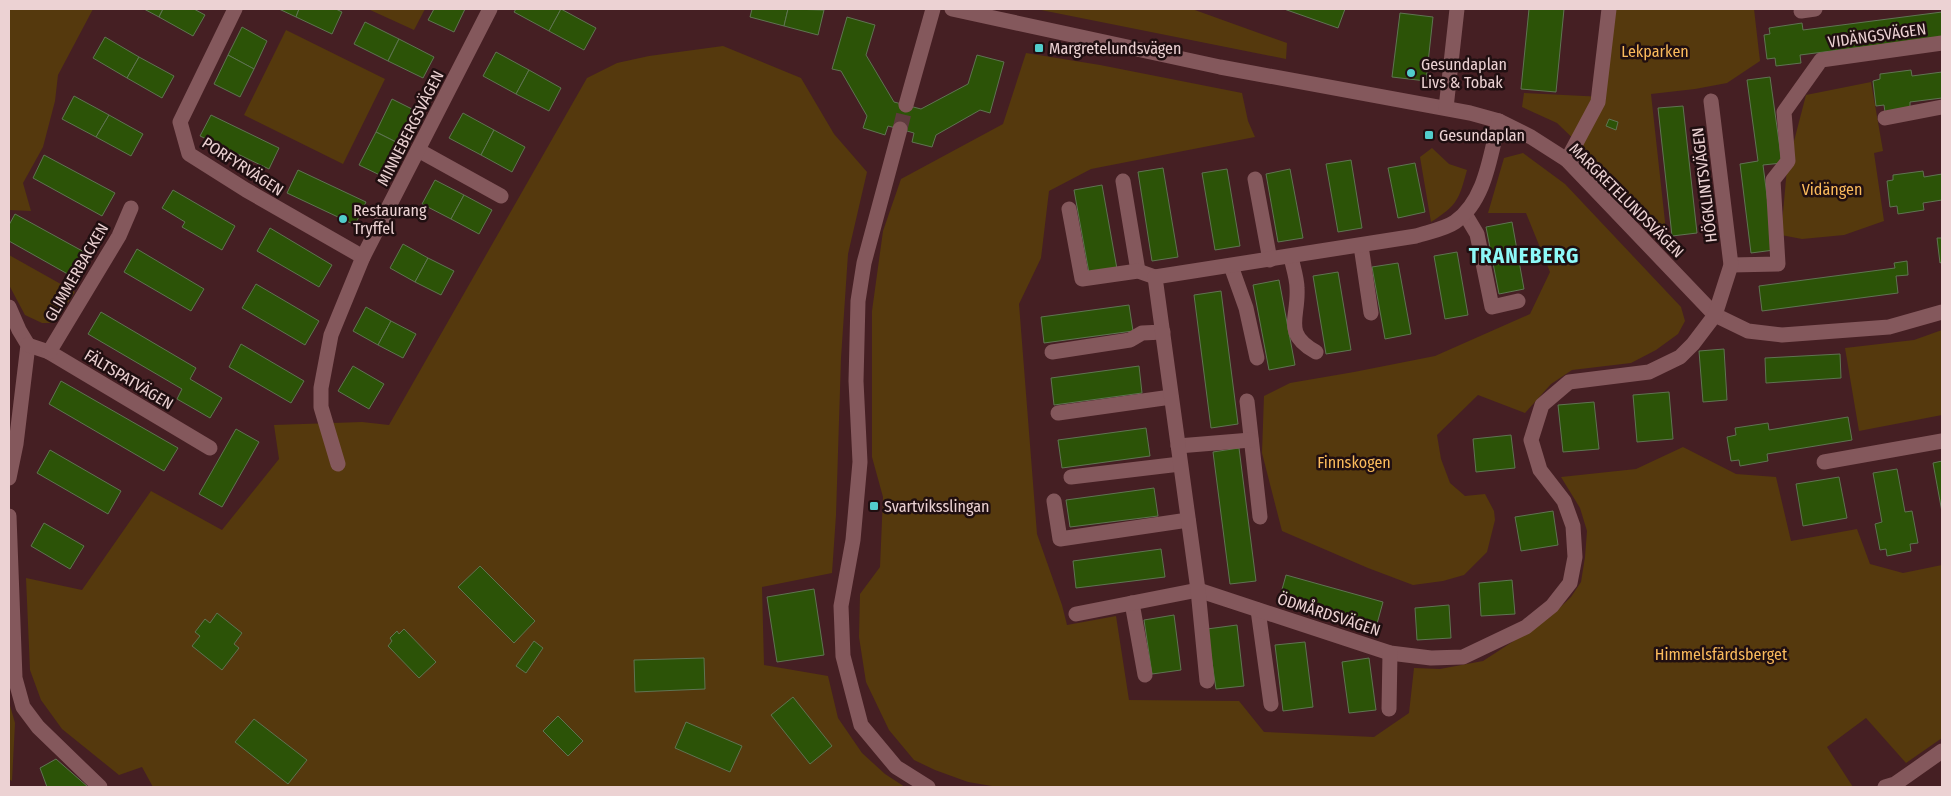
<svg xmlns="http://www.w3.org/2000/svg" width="1951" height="796" font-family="'Fira Sans Condensed',sans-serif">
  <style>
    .green { fill: #55390d }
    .building { fill: #2c5307; stroke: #5f7452 }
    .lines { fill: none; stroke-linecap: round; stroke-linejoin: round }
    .street-tunnel { stroke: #5e3a3d; stroke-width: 15; stroke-dasharray: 15 8; stroke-linecap: butt }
    .street { stroke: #84585c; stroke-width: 15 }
    .poi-dot { fill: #52cdcc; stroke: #200f11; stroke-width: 2 }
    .labels { text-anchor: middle; stroke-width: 5; stroke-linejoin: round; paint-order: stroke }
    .street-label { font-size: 16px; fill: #ecd2d3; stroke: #200f11 }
    .poi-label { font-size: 16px; fill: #ecd2d3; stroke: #200f11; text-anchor: start }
    .park-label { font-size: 16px; fill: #fbbb5c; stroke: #200f11 }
    .district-label { font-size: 21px; font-weight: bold; letter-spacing: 1px; fill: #8df9f8; stroke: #200f11 }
  </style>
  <rect width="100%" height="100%" fill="#451f23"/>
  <g class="green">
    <path d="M9,9h84l-35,66 -3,26 -12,46 -20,36 8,28 -22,-1z"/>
    <path d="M368,9h57l-11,21z"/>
    <path d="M1036,9h156l95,34 -1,16z"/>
    <path d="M1614,9h140l6,52 -33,22 -32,6 -44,5 16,146 -82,-90 -28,-27 -35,-16 2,-14 80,4z"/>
    <path d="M286,30l99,49 -42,85 -99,-49z"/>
    <path d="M723,46l78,32 33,56 33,38 -19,82 -7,104 -5,157 -4,58 -70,14 2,78 64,11 10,42 24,35 23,21 20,13h-752l-11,-20 -23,8 -57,-46 -21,-29 -11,-30 -4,-92 56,12 69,-99 71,39 57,-71 -5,-34 88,-3 27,3 198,-347 30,-15 32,-7z"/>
    <path d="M1026,53l74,12 142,28 6,28 7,16 -164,32 -42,22 -8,67 -22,46 18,230 25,71 5,20 49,-9 13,84 110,1 25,31 110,5 35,-24 5,-45 26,1 43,-8 66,-43 22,-21 10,-15 4,-25 2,-26 -7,-23 -19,-31 75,-8 47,-22 53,27 40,3 15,64 66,-12 13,35 33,9 39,-8v173l-36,25 -40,-45 -39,29 26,40h-855l-30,-5 -33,-12 -21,-10 -25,-30 -23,-48 -7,-45 1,-43 20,-27 3,-70 -11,-40v-146l11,-80 18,-52 102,-55z"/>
    <path d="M1871,82l12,69 -9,2 10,68 -40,14 -42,4 -21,-4 6,-67 19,-73z"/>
    <path d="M1432,148l17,16 18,6c-8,29 -9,35 -36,52l-11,-65z"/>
    <path d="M1523,153l42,31 116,123 4,14 -7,13 -22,16 -25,13 -59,7 -21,14 -26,29 -47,-18 -41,40 4,24 9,24 15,13 20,-2 9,17 1,9 -8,32 -23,23 -21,6 -30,4 -45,-17 -86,-37 -20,-78 2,-57 26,-13 64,-11 81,-16 95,-42 20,-42 -24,-59h-38l16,-55z"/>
    <path d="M9,255l66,37 -19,28 -5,3h-9l-17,-8 -16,-30z"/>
    <path d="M1942,330v85l-83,16 -14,-83 69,-8z"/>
    <path d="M9,702l6,21 -3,58 -3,-2z"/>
  </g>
  <g class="building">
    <path d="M144,9h19l-4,8z"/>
    <path d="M163,9h31l11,6 -12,21 -34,-19z"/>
    <path d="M279,9h20l-3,8z"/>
    <path d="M299,9h37l6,3 -10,22 -36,-17z"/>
    <path d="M434,9h31l-11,23 -26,-12z"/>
    <path d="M516,9h45l-12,22 -35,-19z"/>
    <path d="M561,9l35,19 -12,22 -35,-19z"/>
    <path d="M752,9h36l-4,17 -34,-9z"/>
    <path d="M788,9l36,1 -6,25 -34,-9z"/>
    <path d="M1284,9h61l-7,19z"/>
    <path d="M1529,9h35l-8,83 -35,-3z"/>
    <path d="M1942,12v25l-142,18 1,8 -25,3 -1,-8 -8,1 -3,-24 6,-1 -1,-6 33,-5 1,7z"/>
    <path d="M1400,13l33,4 -7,64 -34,-4z"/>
    <path d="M847,17l28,8 -9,30 28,47 27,7 47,-25 9,-29 27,7 -14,51 -10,-3 -44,25 -4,12 -20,-5 2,-9 -14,-4 -12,-3 -3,9 -22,-7 4,-12 -26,-45 -9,-2z"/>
    <path d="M365,22l34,17 -11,22 -34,-17z"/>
    <path d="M242,27l25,14 -13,28 -26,-14z"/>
    <path d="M105,37l34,20 -12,21 -34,-20z"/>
    <path d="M399,39l35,18 -11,21 -35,-17z"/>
    <path d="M496,52l33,18 -13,24 -33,-18z"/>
    <path d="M228,55l26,14 -14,28 -26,-13z"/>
    <path d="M139,57l35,19 -12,22 -35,-20z"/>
    <path d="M529,70l32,18 -12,23 -33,-17z"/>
    <path d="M1911,70l1,6 30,-4v26l-32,4v7l-25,3 -1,-7 -8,1 -3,-25 7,-2v-5z"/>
    <path d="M1770,77l12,86 -19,2 11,85 -23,3 -11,-89 18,-3 -11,-81z"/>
    <path d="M74,96l35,19 -13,22 -34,-18z"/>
    <path d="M392,99l24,12 -16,33 -24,-12z"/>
    <path d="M1683,106l14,127 -25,3 -14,-128z"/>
    <path d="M463,113l31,17 -13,25 -32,-17z"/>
    <path d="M109,115l34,19 -12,22 -35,-19z"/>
    <path d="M211,115l68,33 -10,21 -69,-33z"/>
    <path d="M1609,119l9,3 -2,8 -10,-4z"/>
    <path d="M494,130l31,17 -13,25 -31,-17z"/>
    <path d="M376,132l24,12 -16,33 -25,-12z"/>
    <path d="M44,155l71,38 -13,23 -69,-38z"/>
    <path d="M1351,160l11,68 -24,4 -12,-68z"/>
    <path d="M1415,163l10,49 -27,6 -10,-50z"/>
    <path d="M1163,168l15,89 -26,4 -14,-89z"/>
    <path d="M1227,169l13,77 -25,4 -13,-77z"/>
    <path d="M1290,169l13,69 -25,4 -12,-68z"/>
    <path d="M298,170l68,32 -11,23 -68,-32z"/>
    <path d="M1923,171l1,6 18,-3v26l-19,3 1,7 -26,4 -1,-8 -7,1 -3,-26 6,-1v-5z"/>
    <path d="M435,180l29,15 -13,24 -29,-15z"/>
    <path d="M1102,185l15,84 -28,4 -15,-83z"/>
    <path d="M173,190l62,36 -13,24 -40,-23 3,-5 -23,-14z"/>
    <path d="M464,195l28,15 -13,24 -28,-15z"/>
    <path d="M15,214l71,39 -13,24 -64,-36v-16z"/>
    <path d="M1512,222l12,67 -25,5 -13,-67z"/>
    <path d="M270,228l62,37 -13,22 -62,-36z"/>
    <path d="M1937,238h5v24l-2,1z"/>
    <path d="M403,244l25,14 -13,24 -25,-14z"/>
    <path d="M137,249l67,40 -13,22 -67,-39z"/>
    <path d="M1457,252l11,63 -23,4 -11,-63z"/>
    <path d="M428,258l26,13 -13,24 -26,-13z"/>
    <path d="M1907,261l1,14 -12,1 2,17 -136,18 -3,-25 136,-18 -1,-5z"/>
    <path d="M1398,263l13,71 -26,5 -13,-72z"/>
    <path d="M1338,272l13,78 -25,4 -13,-78z"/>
    <path d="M1279,280l16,85 -26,5 -16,-85z"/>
    <path d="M256,284l63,37 -14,24 -63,-37z"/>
    <path d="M1221,291l17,133 -27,4 -17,-133z"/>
    <path d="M1129,305l4,26 -89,12 -3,-26z"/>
    <path d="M366,307l25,14 -13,24 -25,-14z"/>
    <path d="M101,312l95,56 -6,11 32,19 -12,20 -33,-19 5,-10 -94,-55z"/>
    <path d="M391,321l25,13 -13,24 -25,-13z"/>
    <path d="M241,344l63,37 -13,22 -62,-36z"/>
    <path d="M1724,349l3,51 -24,2 -4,-51z"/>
    <path d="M1840,354l1,24 -75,5 -1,-25z"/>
    <path d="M353,366l31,18 -15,25 -31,-18z"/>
    <path d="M1139,366l3,27 -88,12 -3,-27z"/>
    <path d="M61,381l117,67 -14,23 -115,-67z"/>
    <path d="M1669,392l4,47 -36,3 -4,-47z"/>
    <path d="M1594,402l5,47 -36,3 -5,-47z"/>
    <path d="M1848,417l4,23 -85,14 1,7 -28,5 -1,-6 -8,1 -4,-24 9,-2 -1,-7 33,-5 1,7z"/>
    <path d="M1146,428l4,28 -88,12 -4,-28z"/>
    <path d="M236,429l23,13 -37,65 -23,-13z"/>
    <path d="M1511,435l4,33 -39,4 -3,-33z"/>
    <path d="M1239,448l17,133 -26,3 -17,-132z"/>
    <path d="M50,450l71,41 -13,23 -71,-41z"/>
    <path d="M1942,461v51l-9,-49z"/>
    <path d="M1897,469l8,43 7,-1 6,32 -8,1 1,7 -24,5 -1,-7 -6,1 -5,-26 7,-2 -9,-49z"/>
    <path d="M1839,477l8,41 -44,8 -7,-42z"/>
    <path d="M1154,488l4,28 -88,11 -4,-27z"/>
    <path d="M1553,511l5,34 -37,6 -6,-34z"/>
    <path d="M44,523l40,23 -14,23 -39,-23z"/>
    <path d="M1161,549l4,28 -89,11 -3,-27z"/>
    <path d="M480,566l55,55 -21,22 -56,-56z"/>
    <path d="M1286,575l97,27 -8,29 -97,-27z"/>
    <path d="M1512,580l3,34 -34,2 -2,-33z"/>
    <path d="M814,589l10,66 -47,7 -10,-65z"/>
    <path d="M1449,605l2,33 -34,2 -2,-32z"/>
    <path d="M217,613l25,20 -8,11 5,4 -17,22 -30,-24 8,-10 -5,-4 10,-13 5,4z"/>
    <path d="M1174,615l7,55 -29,4 -8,-54z"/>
    <path d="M1237,625l7,61 -28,3 -9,-60z"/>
    <path d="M404,629l32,33 -17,16 -31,-32 4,-5 -2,-3 7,-7 2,3z"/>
    <path d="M534,641l9,7 -17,25 -10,-7z"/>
    <path d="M1305,642l8,65 -30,4 -8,-66z"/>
    <path d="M704,658l1,31 -70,3 -1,-32z"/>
    <path d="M1369,658l7,52 -27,3 -7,-51z"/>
    <path d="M793,697l39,49 -22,18 -39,-49z"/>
    <path d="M558,716l25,25 -15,15 -25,-25z"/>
    <path d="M254,719l53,41 -19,24 -53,-42z"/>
    <path d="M686,722l56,24 -12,26 -55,-24z"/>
    <path d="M56,759l32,28h-41l-7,-19z"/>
  </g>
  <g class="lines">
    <path class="street-tunnel" d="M900,129l6,-24"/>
    <g class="street">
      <path d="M235,9l-55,113 9,32 57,36 117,67"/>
      <path d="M952,9l268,58 250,46 29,8 32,16 36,23 148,155 33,16 34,4 107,-8 53,-15"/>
      <path d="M1801,11l14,-2"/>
      <path d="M906,105l27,-96"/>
      <path d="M1446,108l11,-99"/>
      <path d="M1885,118l57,-11"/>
      <path d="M900,129l-36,134 -6,38 -2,80 4,81 -7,78 -12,66 2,50 18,69 35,42 32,20"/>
      <path d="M418,150l83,46"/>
      <path d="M1567,160l31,-58 11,-93"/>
      <path d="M1255,179l15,81"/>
      <path d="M1123,181l15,90"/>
      <path d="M1069,209l13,70 56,-8 17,6"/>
      <path d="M1465,214l12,20 15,73 26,-6"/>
      <path d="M1361,246l10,67"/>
      <path d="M1291,257c2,10 6,21 6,31 2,30 -15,45 19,64"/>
      <path d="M1731,265l47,-1 -5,-84 15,-19 -4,-49 37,-52 121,-17"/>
      <path d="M1231,266l15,42 11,50"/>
      <path d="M9,307l10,23 9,15 -12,99 -7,34"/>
      <path d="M28,345l21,7 161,96"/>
      <path d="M49,352l70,-116 12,-28"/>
      <path d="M1052,352l78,-12 12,-7 21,-1"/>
      <path d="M1247,401l13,116"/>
      <path d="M1058,413l113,-16"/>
      <path d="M1178,446l73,-6"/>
      <path d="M1824,462l118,-21"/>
      <path d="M338,464l-17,-57v-19l10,-53 32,-78 127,-248"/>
      <path d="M1071,477l109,-13"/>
      <path d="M1054,501l6,38 128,-19"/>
      <path d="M9,516l6,162 8,29 15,20 62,60"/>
      <path d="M1132,603l13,72"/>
      <path d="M1258,610l13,94"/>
      <path d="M1076,614l122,-24 192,63 41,5 32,-1 63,-30 26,-21 18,-23 5,-26 -2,-31 -9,-25 -24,-31 -9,-30 11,-35 27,-23 80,-10 31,-15 13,-13 22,-29 16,-50 -20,-164"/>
      <path d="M1207,681l-9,-91 -43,-313 261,-41c12,-4 29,-7 39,-14 31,-22 35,-67 44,-101"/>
      <path d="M1389,709l1,-56"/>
      <path d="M1885,787l10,-3 47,-33"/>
    </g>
  </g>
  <g class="poi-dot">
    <rect x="1034" y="43" width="10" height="10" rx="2.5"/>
    <circle cx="1411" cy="73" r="5"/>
    <rect x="1424" y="130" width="10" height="10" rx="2.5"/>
    <circle cx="343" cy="219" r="5"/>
    <rect x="869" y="501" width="10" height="10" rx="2.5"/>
  </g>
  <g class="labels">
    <g class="street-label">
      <text transform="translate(1877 35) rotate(-8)" y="6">VIDÄNGSVÄGEN</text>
      <text transform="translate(410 128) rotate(-63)" y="6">MINNEBERGSVÄGEN</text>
      <text transform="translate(243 166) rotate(33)" y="6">PORFYRVÄGEN</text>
      <text transform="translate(1704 185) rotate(-97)" y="6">HÖGKLINTSVÄGEN</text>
      <text transform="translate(1627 200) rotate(45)" y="6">MARGRETELUNDSVÄGEN</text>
      <text transform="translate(76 272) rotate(-60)" y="6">GLIMMERBACKEN</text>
      <text transform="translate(129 379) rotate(31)" y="6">FÄLTSPATVÄGEN</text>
      <text transform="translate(1329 614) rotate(18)" y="6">ÖDMÅRDSVÄGEN</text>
    </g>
    <g class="poi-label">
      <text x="1049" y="54">Margretelundsvägen</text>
      <text x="1421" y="70">Gesundaplan<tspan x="1421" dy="18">Livs &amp; Tobak</tspan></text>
      <text x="1439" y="141">Gesundaplan</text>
      <text x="353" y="216">Restaurang<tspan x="353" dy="18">Tryffel</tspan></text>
      <text x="884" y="512">Svartviksslingan</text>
    </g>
    <g class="park-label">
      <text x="1655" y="57">Lekparken</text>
      <text x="1832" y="195">Vidängen</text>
      <text x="1354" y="468">Finnskogen</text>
      <text x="1721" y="660">Himmelsfärdsberget</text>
    </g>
    <g class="district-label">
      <text x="1524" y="263">TRANEBERG</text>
    </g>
  </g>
  <rect width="1951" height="796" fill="none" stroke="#ecd2d3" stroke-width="20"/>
</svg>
